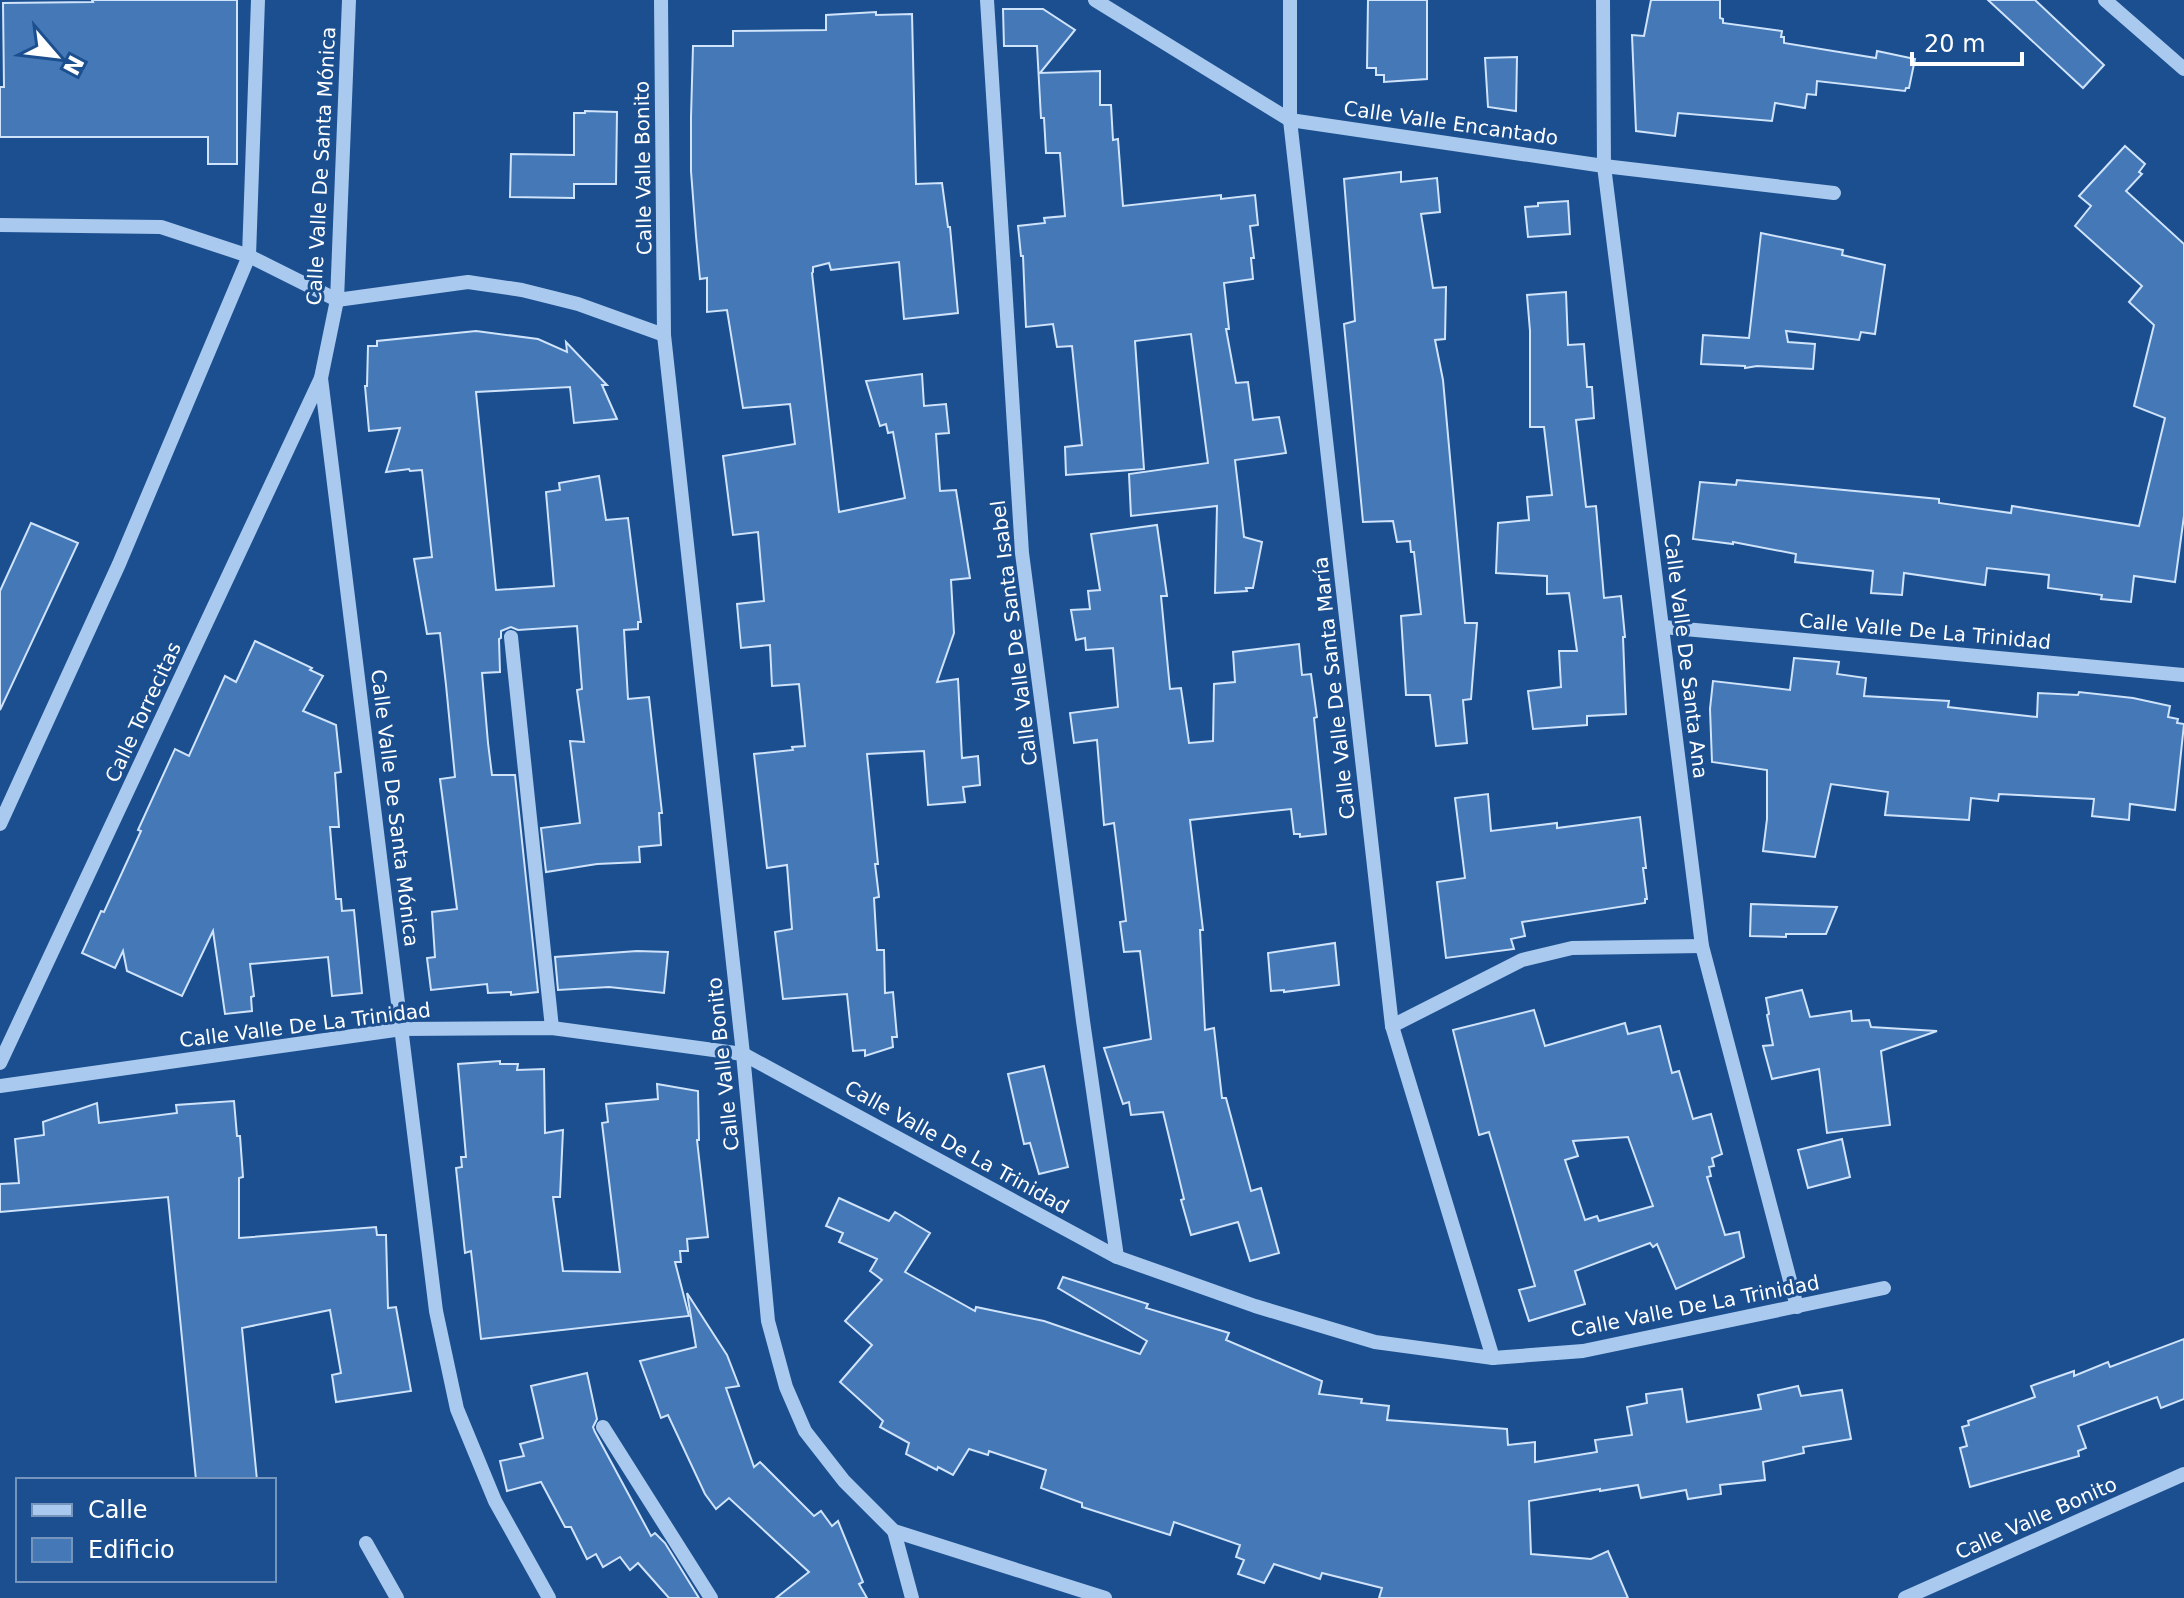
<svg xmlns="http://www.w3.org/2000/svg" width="2184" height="1598" font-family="'DejaVu Sans',sans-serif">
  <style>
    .building { fill: #4478b7; stroke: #cfe3fa; stroke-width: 2; fill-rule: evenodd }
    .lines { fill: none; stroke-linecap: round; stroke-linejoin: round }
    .minor { stroke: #a9c9ee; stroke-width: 14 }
    .labels { text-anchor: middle; stroke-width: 6; stroke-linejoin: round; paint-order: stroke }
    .street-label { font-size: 20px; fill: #fff; stroke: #1b4f8f }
  </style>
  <rect width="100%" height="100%" fill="#1b4f8f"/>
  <g class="building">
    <path d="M92,0h145v164h-29v-27h-208v-50h4l-1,-84 90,-1z"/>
    <path d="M1368,0h59v79l-43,3v-7h-8v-7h-9z"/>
    <path d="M1651,0h69v18l3,1v4l59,8 -1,6h3v6l92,15 1,-7 38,8 -6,29h-3l-1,3 -88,-10 -1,14 -9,-1 -2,14 -30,-5 -3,18 -94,-8 -3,23 -39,-5 -4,-96 12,1z"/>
    <path d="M1988,0h47l69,65 -21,23z"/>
    <path d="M1003,9h40l32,21 -35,43 60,-2v34h11l2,35 5,-1 5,67 98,-11v4l34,-4 3,30 -8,1 4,32h-3l2,21 -29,4 5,46h-3l10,54 12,-1 5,38 26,-3 7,36 -51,7 9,77 18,5 -9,46h-7l1,3 -32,2 2,-87 -86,10 -2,-42 79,-11 -17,-129 -56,7 9,128 -78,6 -1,-28 17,-2 -10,-99 -15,1 -4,-23 -27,3 -3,-71h-2l-3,-30 27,-3 -1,-5 21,-2 -5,-63h-14l-2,-35h-3l-4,-72h-33z"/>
    <path d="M876,12v3l36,-1 4,170 26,-1 6,44h2l8,86 -54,6 -5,-57 -68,8 -2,-7 -16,4v5l-1,1 27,239 66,-14 -12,-66 -5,1 -2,-9 -6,2 -14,-45 56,-7 2,32 22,-2 3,29 -13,1 4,57 16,-1 14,88 -19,2 3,53 -17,49 21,-3 4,79 16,-2 2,29 -17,2 2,15 -37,3 -4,-54 -57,3 11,110h-3l4,33 -5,1 3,52h7l1,43 8,-1 4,45h-5l1,10 -28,9v-6l-12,1 -6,-57 -64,5 -8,-67 17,-3 -5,-64 -20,3 -13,-114 39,-4 -1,-3 13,-1 -6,-62 -27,2 -2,-41 -29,3 -4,-44 27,-3 -6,-69 -25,3 -10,-79 72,-12 -5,-40 -47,4 -16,-98 -20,2v-34l-7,1 -4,-43 -5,-65v-54l2,-71h40v-15l93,-1v-15z"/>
    <path d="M1517,57l-1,54 -28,-4 -3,-49z"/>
    <path d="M585,111l32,1 -1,72h-42v14l-64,-1 1,-43 63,1v-42h11z"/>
    <path d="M2125,146l20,18 -6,8 3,2 -16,17 58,53v272l-9,66 -41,-6 -3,26 -30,-3 1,-4 -54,-7 1,-13 -62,-7 -2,17 -81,-12 -2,22 -31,-2 2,-22 -78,-9 1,-8 -63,-12v2l-40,-5 7,-57 36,3 1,-5 202,19v4l72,10 1,-7 127,20 26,-108 -31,-12 20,-81 -25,-23 13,-16 -67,-60 16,-20 -12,-10z"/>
    <path d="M1401,172v10l36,-4 3,34 -19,2 12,74 13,-1 -1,52 -10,1 8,40 22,243h12l-6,76 -8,1 4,43 -31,3 -6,-51h-24l-5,-79 20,-2 -7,-62h-3l-1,-11 -13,1 -4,-21 -30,1 -19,-198 11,-3 -11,-142z"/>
    <path d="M1568,201l2,33 -42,3 -3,-30 13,-1v-3z"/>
    <path d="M1761,233l82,17 -1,5 43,10 -10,69 -14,-2 -2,8 -73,-9 2,11 27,2 -2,25 -56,-3 -12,2v-2l-44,-2 2,-29 46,3z"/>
    <path d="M1566,292l2,53 16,-1 3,43h5l2,31 -18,2 10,87 10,-1 8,92 17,-2 4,41h-2l3,77 -39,2v9l-54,4 -5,-38 33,-4 -2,-36h18l-8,-58 -22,1v-18l-51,-3 2,-50 31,-3 -2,-23 25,-2 -8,-68h-14v-96l-3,-36z"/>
    <path d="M476,331l62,8 29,13 -1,-10 41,43h-5l15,34 -43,4 -4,-36 -94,5 20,198 58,-4 -8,-94 14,-2 -1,-7 40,-7 7,44 22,-2 13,104h-3v7l-14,1 4,69 21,-2 13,116h-3l2,32 -22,2 1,15 -43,2 -51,8 -5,-44 39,-5 -10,-82 14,1 -7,-52 5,-1 -5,-63 -59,4 -7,-3 -10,4v7l-2,1 1,33 -18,1 6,70 4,32h23l23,217 -27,3v-3l-23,1 -1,-9 -56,6 -4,-32 8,-1 -3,-45 25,-3 -17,-130 15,-2 -9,-92 -6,-52 -13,1 -13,-75 18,-2 -10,-87 -12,1 -1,-2 -23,3 14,-44 -31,3 -4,-45h2l1,-40h9v-5z"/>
    <path d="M31,523l47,20 -78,167v-119z"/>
    <path d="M1157,525l10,71h-6l9,93 11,-1 8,55 24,-2 1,-57 21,-2 -2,-30 66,-8 3,31 9,-1 6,43 -3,1 12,116 -26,3v-3h-6l-3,-25 -101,11 13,110h-3l5,100 9,-2 8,70h4l25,93 10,-3 18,65 -29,8 -12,-39 -47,13 -10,-35 3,-1 -21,-87 -32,3 -2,-13 -6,2 -19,-56 47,-9 -11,-88 -16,1 -4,-30 6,-1 -12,-98 -10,2 -7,-85 -23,3 -4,-30 48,-6 -5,-59 -27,2 -1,-12 -9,2 -5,-30 19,-1 -2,-18 12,-1 -9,-56z"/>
    <path d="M255,641l57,27 -2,2 13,6 -20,35 33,14 5,47 -6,1 4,54h-9l6,72h5l1,12 12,-1 8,83 -30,3 -4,-39 -78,7 4,32 -3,1 1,14 -27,3 -12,-83 -31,65 -55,-25 -4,-20 -8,17 -33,-15 19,-42 3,1 37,-81 -3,-1 37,-81 14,7 36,-80 11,6z"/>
    <path d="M1794,658l45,4 -2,12 29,4 -2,18 85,5 -1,6 89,10 1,-24 40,2 1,-3 54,6 37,8 -2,11 10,2 -1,4 7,1 -9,86 -45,-6 -1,16 -37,-4 2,-17 -95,-5 -1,7 -27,-3 -2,22 -84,-5 3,-23 -57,-8 -16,73 -52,-6 4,-32v-49l-55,-8 -2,-53 3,-28 77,9z"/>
    <path d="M1488,794l3,37 66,-8v5l83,-11 6,51h-3l4,31h-2v4l-123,19 3,14 -14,3 3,10 -68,9 -9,-76 28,-4 -10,-80z"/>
    <path d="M1751,904l86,3 -11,27h-40v3l-36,-1z"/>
    <path d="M1335,943l4,42 -55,7v-2l-13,1 -3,-38z"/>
    <path d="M637,951l31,1 -4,41 -55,-6 -51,3 -3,-33z"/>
    <path d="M1802,990l8,27 41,-6 1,10 17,-1 2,7 66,4 -56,20 9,74 -63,8 -8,-64 -47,10 -9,-33 10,-1 -6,-30 2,-1 -3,-16z"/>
    <path d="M1534,1010l11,36 80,-23 3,11 32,-8 12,47 7,-2 14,48 18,-5 11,40 -10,4 2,8 -5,1 2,9 -4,1 18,58 14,-3 5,25 -68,32 -19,-45 -4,3 -3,-4 -75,28 10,33 -56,17 -10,-31 16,-4 -46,-154 -10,3 -26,-105zM1628,1137l25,69 -54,15 -2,-5 -12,4 -20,-60 13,-4 -5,-15z"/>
    <path d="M500,1061v3h18l-1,6 27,-1 1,64 18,-3 -3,67h-7l10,74 57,1 -18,-149 6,-1 -2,-18 52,-5 -1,-15 41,7 1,49h-2l11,97 -21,2 1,12h-8l1,11h-6l14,54 -208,23 -10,-88 -6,2 -9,-85 6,-1 -1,-10h5l-8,-93z"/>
    <path d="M1044,1066l24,101 -29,7 -9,-31 -6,1 -16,-70z"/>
    <path d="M234,1101l3,35h3l3,41 -4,1v60l137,-11 1,8h9l2,73 8,-1 15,84 -75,11 -4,-27 9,-2 -11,-63 -88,18 15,152h-61l-28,-283 -168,15v-28l19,-1 -4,-44 29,-4 -1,-13 54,-19 2,20 78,-10 -1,-8z"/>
    <path d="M1842,1139l8,38 -42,11 -10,-38z"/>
    <path d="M839,1198l50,23 6,-9 35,21 -25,39 70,39 1,-4 68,14 96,33 7,-13 -89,-53 5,-11 85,27 -2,4 83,25 -3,7 96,41 -3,13 43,5 -1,4 28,3 -2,14 120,9 1,16 27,-3v20l62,-10 -2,-12 37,-5 -5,-28 20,-4 -1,-9 36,-5 5,33 74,-13 -3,-14 40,-9 3,10 41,-6 9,49 -48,8 1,6 -41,9 2,18 -45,5 1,9 -33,5 -2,-9 -45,8 -3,-13 -38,6v-2l-71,12 2,53 60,5 17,-8 20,47h-249l3,-10 -60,-15 -2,6 -46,-15 -10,19 -26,-9 6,-14 -8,-3 4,-12 -66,-23 -4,13 -88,-28v-4l-41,-15 5,-18 -57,-19 -1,4 -19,-6 -16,26 -15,-8 -1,3 -31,-16 3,-11 -29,-16 3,-6 -43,-39 32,-37 -27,-24 37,-41 -12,-9 7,-12 -38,-17 4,-9 -17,-7z"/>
    <path d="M687,1293l40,62 12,31 -13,2 28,79 6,-5 54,54 7,-5 11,15 6,-5 25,61 -4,2 8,14h-91l33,-26 -80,-74 -13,11 -11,-15 -37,-79 -7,3 -21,-57 56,-14z"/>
    <path d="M2184,1339v60l-23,9 -4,-11 -79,29 8,22 -8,3 1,5 -109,31 -10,-39 7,-2 -5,-19 7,-2 -1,-4 67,-24 -4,-11 43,-15v5l34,-14 2,5z"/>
    <path d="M587,1373l10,46 -4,8 2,5 56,104 4,-3 10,10 34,55h-30l-31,-35 -8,7 -10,-13 -17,10 -7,-13 -9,5 -16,-32h-6l-24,-45 -34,9 -7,-30 24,-5 -4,-12 23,-6 -12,-52z"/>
  </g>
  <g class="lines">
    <g class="minor">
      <path d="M349,0l-12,300 -16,78 115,933 21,98 38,92 54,97"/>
      <path d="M661,0l3,335 79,719 25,267 18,66 19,44 39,50 50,50 211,67"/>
      <path d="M987,0l35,553 61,468 34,236"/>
      <path d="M1095,0l195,120 314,46 230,27"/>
      <path d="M1290,0v120l102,906 101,332"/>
      <path d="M1603,0l1,166 98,780 95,361"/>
      <path d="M2105,0l79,69"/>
      <path d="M0,225l161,2 88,29 88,44 131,-18 54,8 56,14 86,31"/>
      <path d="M1663,627l521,48"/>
      <path d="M511,637l41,391"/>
      <path d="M0,824l119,-260 130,-308 9,-256"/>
      <path d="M1392,1026l130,-66 50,-12 130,-2"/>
      <path d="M0,1063l321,-685"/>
      <path d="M0,1086l402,-57 150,-1 191,26 374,203 138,49 120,36 118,16 90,-7 301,-63"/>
      <path d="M603,1427l108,171"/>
      <path d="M894,1531l18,67"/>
      <path d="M366,1543l31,55"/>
      <path d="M1905,1598l279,-124"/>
    </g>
  </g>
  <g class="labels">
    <g class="street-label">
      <text transform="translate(1451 123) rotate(8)" y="7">Calle Valle Encantado</text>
      <text transform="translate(321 166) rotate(-87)" y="7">Calle Valle De Santa Mónica</text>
      <text transform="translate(643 168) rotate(-91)" y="7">Calle Valle Bonito</text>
      <text transform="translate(1925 631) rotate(5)" y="7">Calle Valle De La Trinidad</text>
      <text transform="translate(1014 633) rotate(-97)" y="7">Calle Valle De Santa Isabel</text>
      <text transform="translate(1686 656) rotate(83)" y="7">Calle Valle De Santa Ana</text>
      <text transform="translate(1334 688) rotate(-96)" y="7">Calle Valle De Santa María</text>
      <text transform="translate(143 712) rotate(-65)" y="7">Calle Torrecitas</text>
      <text transform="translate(395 808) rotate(83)" y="7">Calle Valle De Santa Mónica</text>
      <text transform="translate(305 1025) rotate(-7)" y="7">Calle Valle De La Trinidad</text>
      <text transform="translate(723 1064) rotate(-96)" y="7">Calle Valle Bonito</text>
      <text transform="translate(957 1147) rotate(29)" y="7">Calle Valle De La Trinidad</text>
      <text transform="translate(1695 1306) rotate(-11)" y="7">Calle Valle De La Trinidad</text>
      <text transform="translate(2036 1518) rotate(-24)" y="7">Calle Valle Bonito</text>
    </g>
  </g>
  <rect x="16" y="1478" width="260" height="104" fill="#1b4f8f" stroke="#7695bc" stroke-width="2"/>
  <rect x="32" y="1504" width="40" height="12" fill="#a9c9ee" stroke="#7695bc" stroke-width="2"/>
  <text x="88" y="1518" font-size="24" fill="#ffffff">Calle</text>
  <rect x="32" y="1538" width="40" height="24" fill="#4478b7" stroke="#7695bc" stroke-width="2"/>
  <text x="88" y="1558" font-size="24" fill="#ffffff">Edificio</text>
  <g transform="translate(56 56) rotate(118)" stroke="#1b4f8f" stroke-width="6" paint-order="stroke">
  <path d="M0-6L14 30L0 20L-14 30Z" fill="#ffffff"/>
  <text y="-12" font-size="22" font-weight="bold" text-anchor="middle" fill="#ffffff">N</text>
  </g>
  <path d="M1912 52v12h110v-12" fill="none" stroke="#ffffff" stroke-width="4"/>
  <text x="1924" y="52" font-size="24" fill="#ffffff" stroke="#1b4f8f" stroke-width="6" paint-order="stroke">20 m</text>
</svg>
